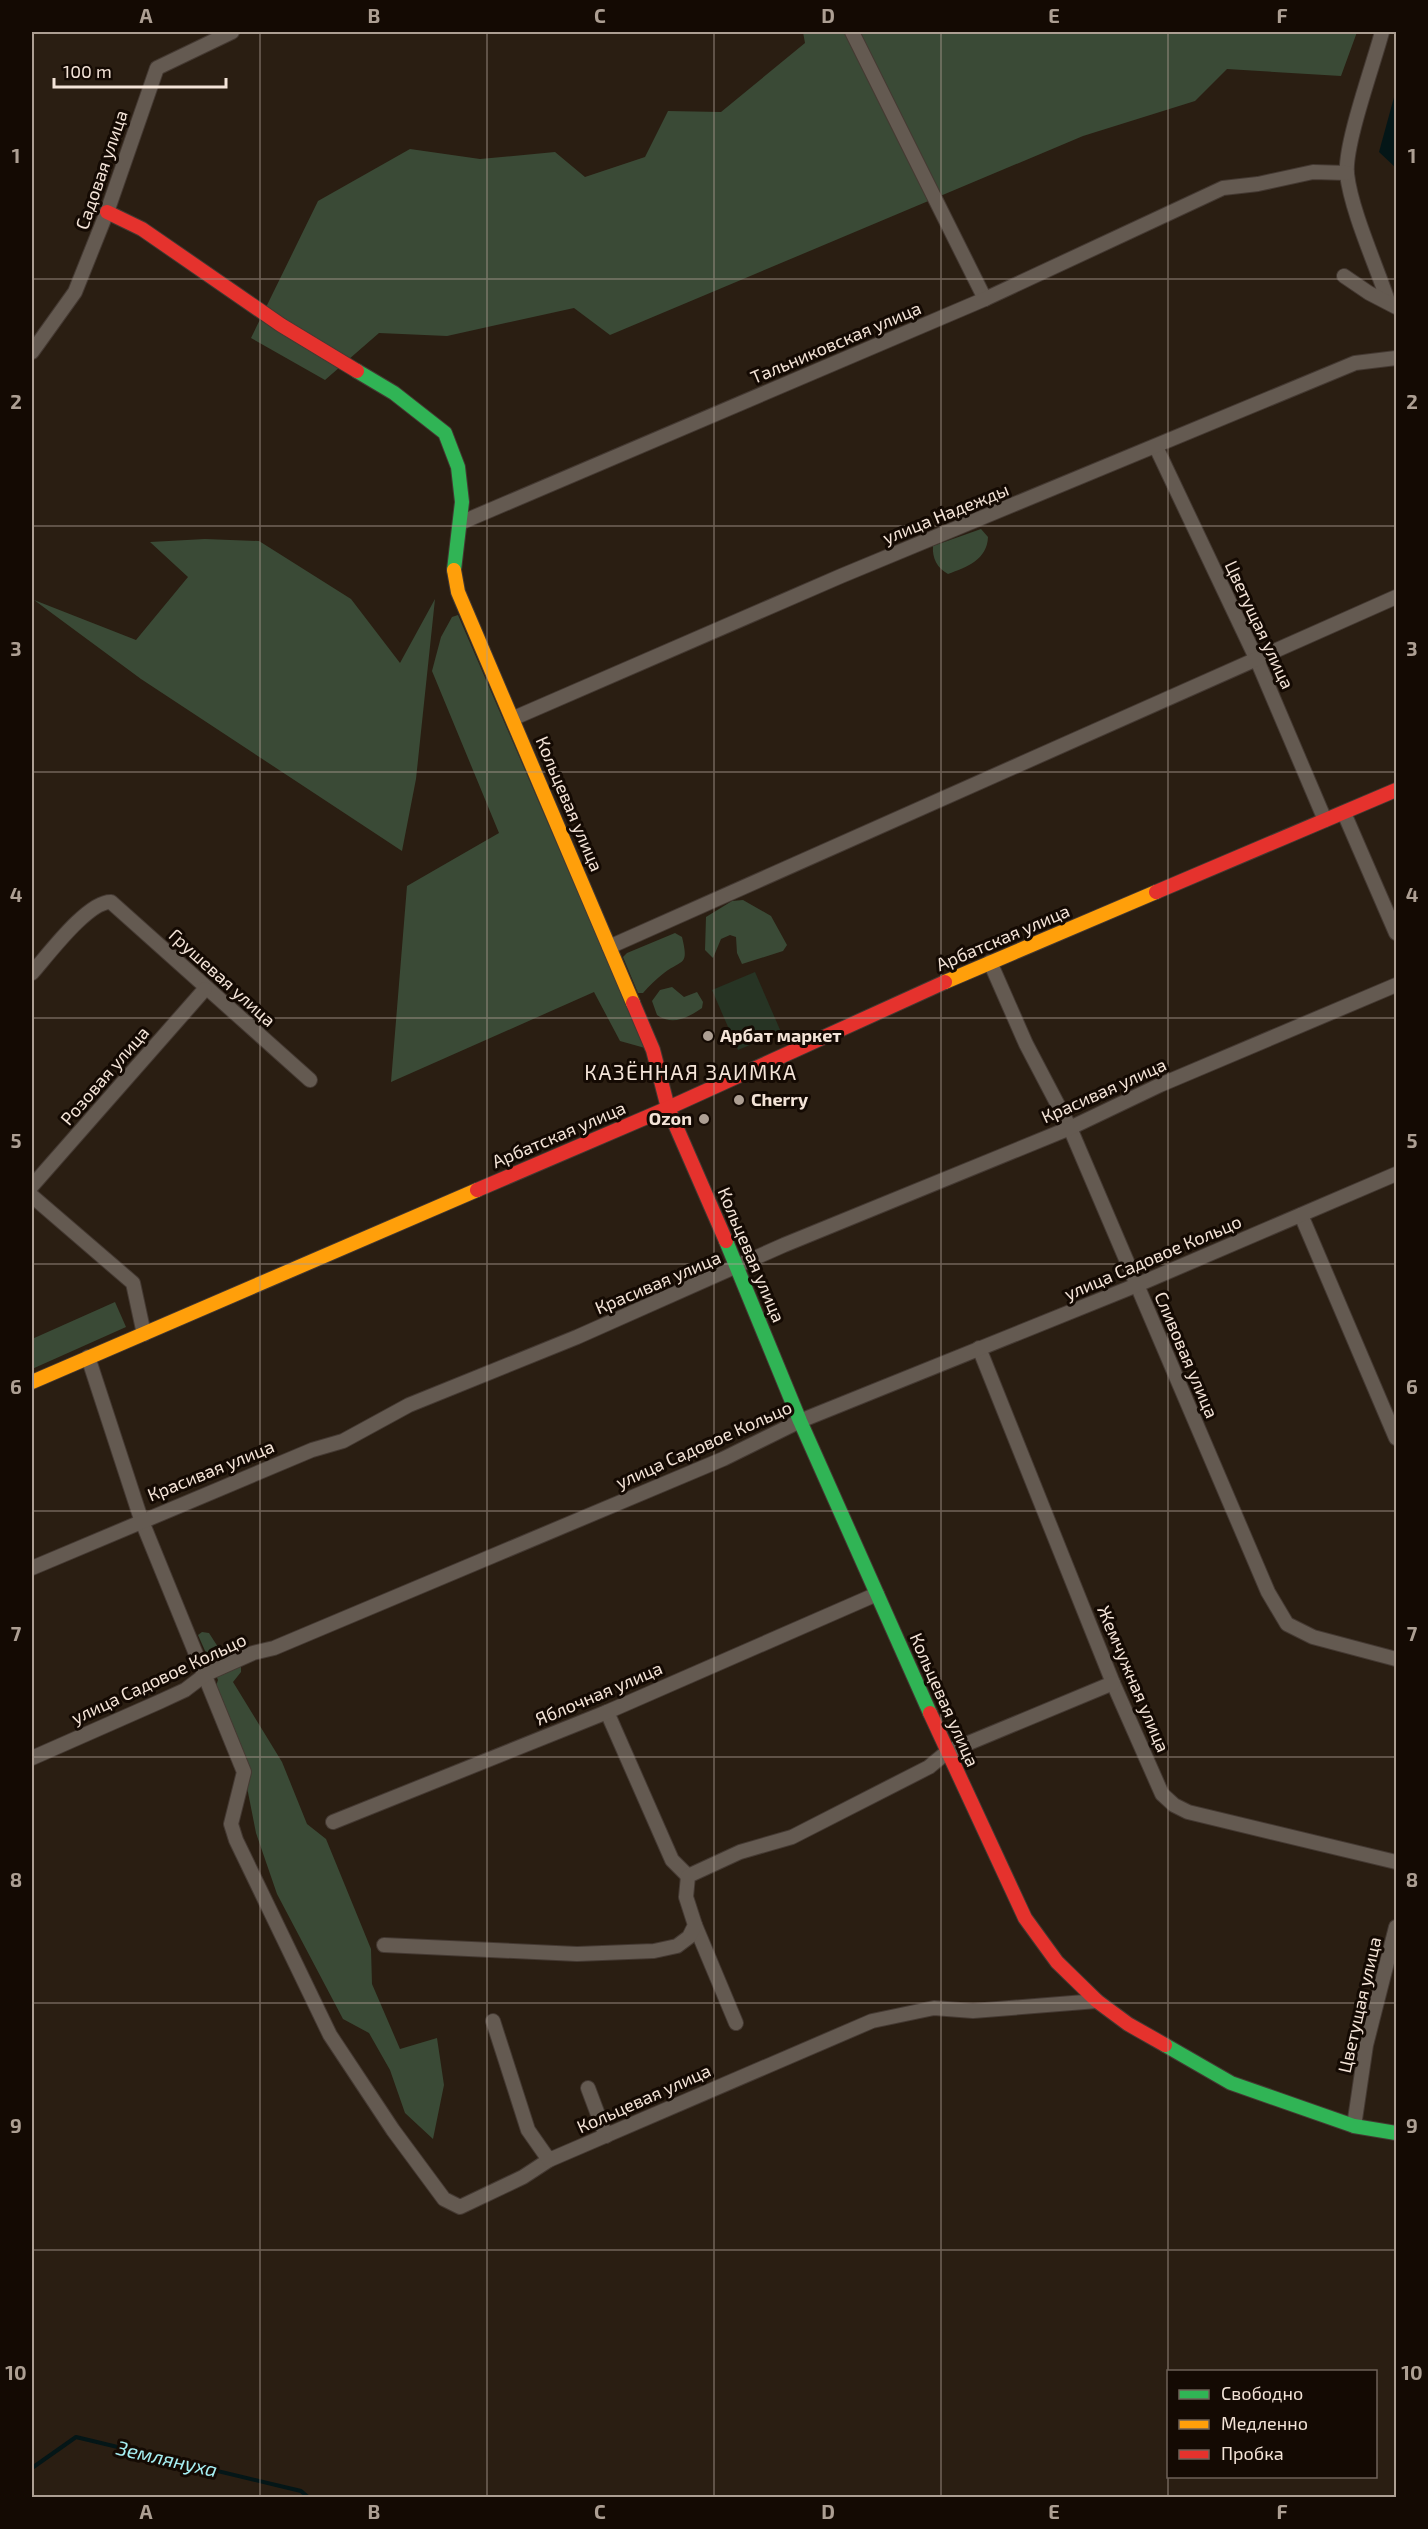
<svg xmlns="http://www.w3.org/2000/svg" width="1428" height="2529" font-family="'Exo 2',sans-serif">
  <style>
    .green { fill: #273424 }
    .forest { fill: #3a4a36 }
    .water { fill: #041617 }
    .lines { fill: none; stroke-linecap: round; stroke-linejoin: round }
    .stream { stroke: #041617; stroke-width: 4 }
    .street-casing { stroke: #443932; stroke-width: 16 }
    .fast-casing { stroke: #443932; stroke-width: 16 }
    .slow-casing { stroke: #443932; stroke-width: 16 }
    .jam-casing { stroke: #443932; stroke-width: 16 }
    .street { stroke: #645a51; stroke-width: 14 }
    .fast { stroke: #30b455; stroke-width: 14 }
    .slow { stroke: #ff9f0a; stroke-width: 14 }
    .jam { stroke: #e5322d; stroke-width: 14 }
    .grid { fill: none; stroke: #ad9f93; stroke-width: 1.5; stroke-opacity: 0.55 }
    .poi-dot { fill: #ad9f93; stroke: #140a03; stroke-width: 2 }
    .labels { text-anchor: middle; stroke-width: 6; stroke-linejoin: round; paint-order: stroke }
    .street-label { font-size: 18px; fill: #f4e4d8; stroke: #140a03 }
    .poi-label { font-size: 18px; font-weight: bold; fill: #f4e4d8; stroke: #140a03; text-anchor: start }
    .water-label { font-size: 20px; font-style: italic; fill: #a6eff3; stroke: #140a03 }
    .quarter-label { font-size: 21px; letter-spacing: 1.5px; fill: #f4e4d8; stroke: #140a03 }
    .neatline { fill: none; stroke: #ad9f93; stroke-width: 2 }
    .grid-label { font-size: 20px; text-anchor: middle; font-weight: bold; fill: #ad9f93 }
  </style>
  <rect width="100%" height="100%" fill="#2a1e12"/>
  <path class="green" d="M755,972l26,60 -43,18 -26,-60z"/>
  <g class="forest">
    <path d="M803,32h554l-16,44 -114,-7 -32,32 -112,35 -473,199 -36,-27 -127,28 -68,-3 -54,47 -74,-42 67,-137 92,-52 70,10 75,-7 30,25 60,-20 23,-46 53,1 84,-69z"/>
    <path d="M981,529l7,8c-1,23 -21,30 -40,37 -11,-6 -16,-16 -15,-28z"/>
    <path d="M205,539l54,2 92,58 49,64 35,-64 -19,180 -14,72 -261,-172 -107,-79 102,40 52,-63 -38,-35z"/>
    <path d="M458,615l187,433 -25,-7 -26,-49 -203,90 16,-196 92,-53 -67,-162 9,-34 11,-20z"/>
    <path d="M743,900l28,16 16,29 -4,6 -41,13 -5,-11 -1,-16 -6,-2 -9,4 -8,19 -8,-8 1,-33 26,-16z"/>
    <path d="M675,933l7,4c7,29 1,22 -18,36 -8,6 -15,13 -21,20h-5l-15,-36 4,-4z"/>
    <path d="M672,987l12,10 13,-5 6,10 -1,6c-15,10 -29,18 -45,7l-5,-14 8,-11z"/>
    <path d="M115,1302l11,25 -94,42v-30z"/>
    <path d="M202,1632l7,1 9,14 23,20v5l-8,10 49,80 25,62 19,15 45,110 1,35 28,65 37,-11 7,47 -11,54 -28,-26 -15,-43 -21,-37 -26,-14 -66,-125 -21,-61 -12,-61 -29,-83 3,-9 -20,-45z"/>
  </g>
  <path class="water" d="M1396,90v78l-17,-16z"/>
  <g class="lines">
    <path class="stream" d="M32,2468l44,-31 225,54 8,7"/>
    <defs>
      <g id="street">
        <path d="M852,32l133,267"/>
        <path d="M1382,32c-8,31 -38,113 -35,142 4,36 29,91 41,127"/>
        <path d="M1344,276l25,17 27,14"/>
        <path d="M32,352l43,-60 32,-80 50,-144 75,-36"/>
        <path d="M1156,447l101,213 68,160"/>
        <path d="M460,523l525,-224 238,-111 35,-4 55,-12 34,1"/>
        <path d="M514,718l327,-142 514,-213 41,-5"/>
        <path d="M1344,813l52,120"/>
        <path d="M609,947l787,-350"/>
        <path d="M990,962l36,82 44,84 198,464 19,32 26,13 83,22"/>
        <path d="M32,973c16,-18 56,-72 79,-71l199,178"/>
        <path d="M32,1186l173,-197"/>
        <path d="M32,1196l101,87 11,51"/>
        <path d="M1301,1215l95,223"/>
        <path d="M979,1348l134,335 49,111 12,11 14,7 208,50"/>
        <path d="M88,1357l53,162 103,253 -13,52 5,16 94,195 63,95 51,69 16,8 63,-30 26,-17"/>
        <path d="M32,1568l280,-118 31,-9 66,-36 168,-68 207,-92 286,-117 90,-43 236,-100"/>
        <path d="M607,1712l65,148 16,16"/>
        <path d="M32,1758l127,-56 26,-12 21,-16 47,-21 21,-5 449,-189 77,-38 337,-136 259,-111"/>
        <path d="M333,1822l274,-110 270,-118"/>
        <path d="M695,1925l41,98"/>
        <path d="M384,1945l193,9 77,-3 23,-5 12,-9 6,-12 -9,-28 2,-21 52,-24 52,-15 137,-70 18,-15 166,-69"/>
        <path d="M493,2021l35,109 21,30 323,-139 62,-13 39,3 124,-10"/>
        <path d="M588,2088l18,48"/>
        <path d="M1354,2126l12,-81 30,-118"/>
      </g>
      <g id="fast">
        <path d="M357,371l37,22 51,40 13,34 4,35 -8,68"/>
        <path d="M726,1241l74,180 130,292"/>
        <path d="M1165,2045l66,38 123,43 42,7"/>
      </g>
      <g id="slow">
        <path d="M454,570l4,22 175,411"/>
        <path d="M945,982l211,-90"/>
        <path d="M32,1382l445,-192"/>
      </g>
      <g id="jam">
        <path d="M107,212l35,17 139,96 76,46"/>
        <path d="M1156,892l240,-102"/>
        <path d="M633,1003l20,47 15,58 58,133"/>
        <path d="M477,1190l191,-82 277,-126"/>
        <path d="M930,1713l95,205 32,44 40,39 31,23 37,21"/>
      </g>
    </defs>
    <use href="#street" class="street-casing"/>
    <use href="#fast" class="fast-casing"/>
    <use href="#slow" class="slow-casing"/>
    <use href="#jam" class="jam-casing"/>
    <use href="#street" class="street"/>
    <use href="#fast" class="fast"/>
    <use href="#slow" class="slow"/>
    <use href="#jam" class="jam"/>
  </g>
  <path class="grid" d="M260,32v2466M487,32v2466M714,32v2466M941,32v2466M1168,32v2466M32,279h1364M32,526h1364M32,772h1364M32,1018h1364M32,1264h1364M32,1511h1364M32,1757h1364M32,2003h1364M32,2250h1364"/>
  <g class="poi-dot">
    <circle cx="708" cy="1036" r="6"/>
    <circle cx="739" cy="1100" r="6"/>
    <circle cx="704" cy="1119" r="6"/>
  </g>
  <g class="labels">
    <g class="street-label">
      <text transform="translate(102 170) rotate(-71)" y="6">Садовая улица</text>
      <text transform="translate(836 343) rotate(-23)" y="6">Тальниковская улица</text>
      <text transform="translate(946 514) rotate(-22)" y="6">улица Надежды</text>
      <text transform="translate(1259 625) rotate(65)" y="6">Цветущая улица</text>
      <text transform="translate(569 804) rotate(67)" y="6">Кольцевая улица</text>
      <text transform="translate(1003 938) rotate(-23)" y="6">Арбатская улица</text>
      <text transform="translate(222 978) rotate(42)" y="6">Грушевая улица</text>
      <text transform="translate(105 1076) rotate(-49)" y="6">Розовая улица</text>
      <text transform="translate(1104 1091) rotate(-24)" y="6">Красивая улица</text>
      <text transform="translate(559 1135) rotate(-23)" y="6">Арбатская улица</text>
      <text transform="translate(751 1255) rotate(67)" y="6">Кольцевая улица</text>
      <text transform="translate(1153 1258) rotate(-23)" y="6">улица Садовое Кольцо</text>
      <text transform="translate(658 1283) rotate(-23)" y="6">Красивая улица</text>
      <text transform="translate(1186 1355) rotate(67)" y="6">Сливовая улица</text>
      <text transform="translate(704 1445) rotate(-24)" y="6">улица Садовое Кольцо</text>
      <text transform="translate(211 1471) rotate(-22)" y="6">Красивая улица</text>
      <text transform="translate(159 1679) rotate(-25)" y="6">улица Садовое Кольцо</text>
      <text transform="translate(1133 1679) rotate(67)" y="6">Жемчужная улица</text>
      <text transform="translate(599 1694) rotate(-23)" y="6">Яблочная улица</text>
      <text transform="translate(944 1700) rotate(66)" y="6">Кольцевая улица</text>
      <text transform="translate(1360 2005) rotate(-77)" y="6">Цветущая улица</text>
      <text transform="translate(644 2099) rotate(-24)" y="6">Кольцевая улица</text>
    </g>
    <g class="poi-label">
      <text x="720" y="1042">Арбат маркет</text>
      <text x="751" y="1106">Cherry</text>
      <text x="692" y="1125" text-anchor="end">Ozon</text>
    </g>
    <g class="water-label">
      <text transform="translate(167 2459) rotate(13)" y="7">Землянуха</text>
    </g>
    <g class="quarter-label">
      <text x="691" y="1080">КАЗЁННАЯ ЗАИМКА</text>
    </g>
  </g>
  <rect width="1428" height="2529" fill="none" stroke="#140a03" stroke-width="66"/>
  <rect x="1167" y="2370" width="210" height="108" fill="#140a03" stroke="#6e6158" stroke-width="1.5"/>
  <rect x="1179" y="2390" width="30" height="9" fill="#30b455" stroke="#6e6158" stroke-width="1.5"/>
  <text x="1221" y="2400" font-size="18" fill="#f4e4d8">Свободно</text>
  <rect x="1179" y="2420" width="30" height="9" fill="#ff9f0a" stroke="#6e6158" stroke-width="1.5"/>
  <text x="1221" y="2430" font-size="18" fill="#f4e4d8">Медленно</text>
  <rect x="1179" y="2450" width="30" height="9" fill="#e5322d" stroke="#6e6158" stroke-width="1.5"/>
  <text x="1221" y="2460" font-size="18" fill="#f4e4d8">Пробка</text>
  <path d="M54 78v9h172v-9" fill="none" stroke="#f4e4d8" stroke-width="3"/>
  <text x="63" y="78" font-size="18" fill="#f4e4d8" stroke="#140a03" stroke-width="4.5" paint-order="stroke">100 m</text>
  <rect x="33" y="33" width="1362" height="2463" class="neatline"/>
  <g class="grid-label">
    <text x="146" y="23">A</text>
    <text x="374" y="23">B</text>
    <text x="600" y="23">C</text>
    <text x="828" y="23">D</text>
    <text x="1054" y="23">E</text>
    <text x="1282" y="23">F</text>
    <text x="16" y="163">1</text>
    <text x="1412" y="163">1</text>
    <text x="16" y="409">2</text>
    <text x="1412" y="409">2</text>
    <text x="16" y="656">3</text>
    <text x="1412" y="656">3</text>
    <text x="16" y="902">4</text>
    <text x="1412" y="902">4</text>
    <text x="16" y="1148">5</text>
    <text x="1412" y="1148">5</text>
    <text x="16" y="1394">6</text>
    <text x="1412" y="1394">6</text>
    <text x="16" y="1641">7</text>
    <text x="1412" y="1641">7</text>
    <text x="16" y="1887">8</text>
    <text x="1412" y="1887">8</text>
    <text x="16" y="2133">9</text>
    <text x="1412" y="2133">9</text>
    <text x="16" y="2380">10</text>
    <text x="1412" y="2380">10</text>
    <text x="146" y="2519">A</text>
    <text x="374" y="2519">B</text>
    <text x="600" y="2519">C</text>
    <text x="828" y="2519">D</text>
    <text x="1054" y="2519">E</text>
    <text x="1282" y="2519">F</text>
  </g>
</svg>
